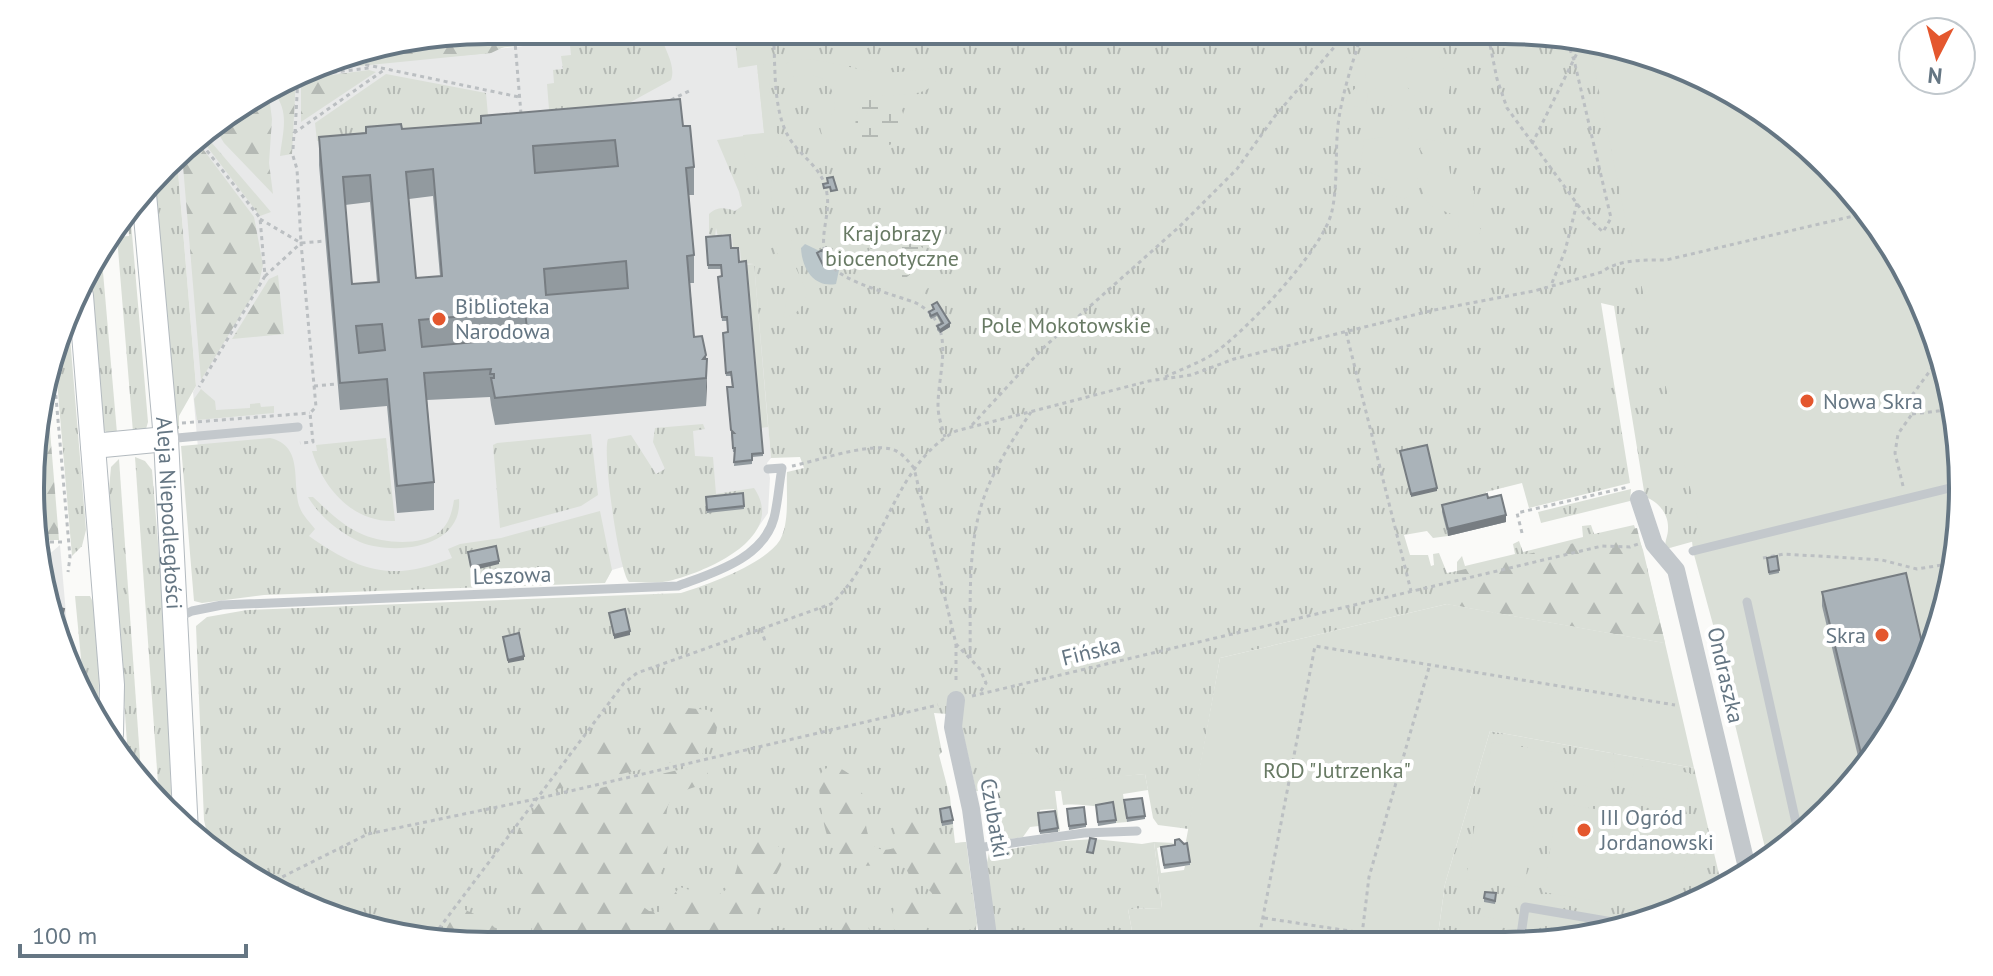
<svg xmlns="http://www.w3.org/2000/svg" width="1993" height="976" font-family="'PT Sans',sans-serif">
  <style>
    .built { fill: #e8e9e9 }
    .grass { fill: url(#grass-tufts) }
    .forest { fill: url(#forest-firs) }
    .wetland { fill: url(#wetland-marsh) }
    .garden { fill: #dadfd7 }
    .water { fill: #bbc7cb }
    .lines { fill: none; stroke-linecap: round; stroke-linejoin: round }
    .secondary-casing { stroke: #b3babf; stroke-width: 26 }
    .path { stroke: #bbbfc2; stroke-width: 3; stroke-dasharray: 4 4; stroke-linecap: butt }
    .lane { stroke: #c3c8cc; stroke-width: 9 }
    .street { stroke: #c3c8cc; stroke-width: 18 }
    .secondary { stroke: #fff; stroke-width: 24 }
    .wall { fill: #929a9f; fill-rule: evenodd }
    .shaded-wall { fill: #777d82 }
    .building { fill: #aab3b9; stroke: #777d82; stroke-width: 2; fill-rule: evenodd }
    .poi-dot { fill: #e4572e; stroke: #fff; stroke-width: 3 }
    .labels { text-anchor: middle; stroke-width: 8; stroke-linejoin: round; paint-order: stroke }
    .park-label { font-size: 22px; fill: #687a64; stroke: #fff }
    .poi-label { font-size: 22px; fill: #657683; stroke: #fff; text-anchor: start }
    .street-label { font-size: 22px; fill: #657683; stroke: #fff }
    .rim { fill: none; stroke: #657683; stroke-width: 4 }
  </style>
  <defs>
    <pattern id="grass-tufts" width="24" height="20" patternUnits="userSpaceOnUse" patternTransform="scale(2)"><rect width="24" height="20" fill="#dadfd7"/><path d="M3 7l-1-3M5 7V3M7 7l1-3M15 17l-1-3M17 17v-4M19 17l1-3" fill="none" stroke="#b4b9b4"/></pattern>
    <pattern id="forest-firs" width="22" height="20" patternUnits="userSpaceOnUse" patternTransform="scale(2)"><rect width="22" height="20" fill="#dadfd7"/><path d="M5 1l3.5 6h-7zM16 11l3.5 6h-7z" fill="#b4b9b4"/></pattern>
    <pattern id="wetland-marsh" width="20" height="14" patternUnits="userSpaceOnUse" patternTransform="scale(2)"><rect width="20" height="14" fill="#dadfd7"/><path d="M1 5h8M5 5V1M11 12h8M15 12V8" fill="none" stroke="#b4b9b4"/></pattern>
  </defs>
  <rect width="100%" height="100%" fill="#fafaf8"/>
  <g class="built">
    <path d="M734,30l23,35 7,68 -20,3 27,322 -4,5 3,15 -2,35 -11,16 -145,41 -5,9 -396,16 -18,-203 3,-6 -19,-227 32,-34 100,-54 240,-28v-4l25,-2 1,8z"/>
    <path d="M60,545l11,126 -32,-108z"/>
  </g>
  <g class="grass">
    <path d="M488,30h1017l176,35 148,99 99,149 -208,221 -54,15c-2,-8 2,-12 2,-20 1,-15 -10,-28 -23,-32l-31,-191 -13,-3 29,180 -101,25 -7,-25 -36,9 1,9 -39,35 -15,2 -6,-7 -23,4 6,20h18l3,11 3,-1 -1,-11 6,-1 8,20 10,-2v-9l5,-6 3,10 50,-12 -2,-10 6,-3 4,11 60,-15 -1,-11 9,-1 3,9 40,-9 9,25 22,93 -218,-39 -227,54 -31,171 -31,-4 -5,-7 -8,-44 -169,17 -16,-71 2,-5 -28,-2 8,39 -3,3 11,42 5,46 11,-1 11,81 -3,21 -486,2 -176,-35 -102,-64 -6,-27 -8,-194 11,-9 40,-7 434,-17c26,-8 84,-29 99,-53 10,-18 6,-48 7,-68l17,-4 -4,-11 -29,1 -17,-194 -13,-1 -1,-14h-7l-1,-13 -10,-2v2l-4,1 -2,-9 -1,9 -6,-3v-20c9,-8 16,-6 26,-3l7,-5 -3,-14 -22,-52 47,-7 -7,-68 -19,3 -4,-37 -73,6c5,14 15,30 10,43l-53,29 -68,13 -3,-38 7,-1 -1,-13 10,-1 -2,-13 10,-1 -1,-10h5l-2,-8 -23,2v4l-52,5 -7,5 -182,18 31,-17z"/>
    <path d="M386,74l100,19 3,34 -172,14 -2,-18z"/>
    <path d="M207,127l5,16 59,69 -11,4 -61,-80z"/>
    <path d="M177,159l19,227 -17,30v13l-5,-2 -21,-243z"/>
    <path d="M130,210l18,212 -2,7 -13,3 -16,-195 12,-1 -2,-23z"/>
    <path d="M101,249l16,184h-10l-3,-3 -14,-155z"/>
    <path d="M69,325l17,205 -4,16 -10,10 -17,-198z"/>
    <path d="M703,424l2,5 -12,2 2,25 18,1 3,37 38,-6c33,48 -43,82 -81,92 -13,4 -30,2 -44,2 -10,-10 -27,-130 -21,-143l23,-4 25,39 9,-5 -12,-27 2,-14z"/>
    <path d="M591,434l7,61 -17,11 -81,22 -7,-83 4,-2z"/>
    <path d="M270,438c35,8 21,45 30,70 3,8 10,14 15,21l-6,7c51,36 84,46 143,22l-4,-9 12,-5 41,-6 99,-27 12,59 -7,13 -341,12 -62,8 -8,-2 -13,-155z"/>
    <path d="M386,438l9,83c-42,2 -72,-33 -83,-70h5l-1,-6z"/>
    <path d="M135,457l10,4 7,9 11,133 9,211 -13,-16z"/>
    <path d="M119,459l22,314 -13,-16 -19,-268 2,-22z"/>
    <path d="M1631,489l-1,12 -89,22 -3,-11z"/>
    <path d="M308,497h5c16,15 31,30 51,38 19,8 56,11 74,-2 11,-8 14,-21 16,-33l5,-1c4,49 -64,57 -99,43 -20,-9 -41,-26 -52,-45z"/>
    <path d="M75,596h15l3,6 6,76 -1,40 -13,-18z"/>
    <path d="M1490,731l204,37 28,119 -41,24 -116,31h-128l8,-58z"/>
    <path d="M1094,839l48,5 12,-2 8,66 -34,1 6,33h-137l-11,-75 3,-14 60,-11z"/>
  </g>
  <g class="forest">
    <path d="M488,30h7l9,8v9l-13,6 -119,10 -20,-6 -1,-4z"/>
    <path d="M369,70l7,2 -75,50v-43z"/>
    <path d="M296,78l-4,76 -12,2c3,-25 10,-44 -7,-65z"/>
    <path d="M262,97l8,7 2,15 -3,44 4,31 -49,-51 -6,-10 1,-14z"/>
    <path d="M197,141l57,76 9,48 -5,22 -57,93 -19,-226z"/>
    <path d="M278,275l6,59 -52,5 37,-60z"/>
    <path d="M46,382l13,158h-25l5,-142z"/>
    <path d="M1637,528l28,115 -218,-39 7,-12 3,-21z"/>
    <path d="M688,708l20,2 9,5c0,8 1,18 -4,25 -4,6 -8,7 -11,15l-153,36 41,-57c54,21 53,-16 98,-26z"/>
    <path d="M704,764l4,9 -4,11c-11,4 -27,7 -34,17 -4,7 -4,17 -3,26 2,31 0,48 -27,67l1,11 8,6 10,1 21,-25c8,2 16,6 24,8 28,7 35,-28 36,-49l9,-6 15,1 14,4 6,13c-10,29 -31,43 -32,75l9,12 -273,1 -49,-10 21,-29c11,6 25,11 34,20 14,14 20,18 41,12l-8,-25 -13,-76 26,-36z"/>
    <path d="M835,766c11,5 20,10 25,21 9,17 -3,76 37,60l-2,-21 11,-6c17,3 24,15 37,25l23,-3 10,87 -20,2 -16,-5c-5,-11 -2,-27 -10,-35 -6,-6 -15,-8 -20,-15 -2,-2 -4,-9 -6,-11 -6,-5 -18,-1 -25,0 -57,8 -56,-46 -61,-87l6,-9z"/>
    <path d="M911,899l11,5c6,14 7,26 0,40l-40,1v-5l12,-10 -1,-18 3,-10z"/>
    <path d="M845,918c15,1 30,9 28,27h-45c3,-14 3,-21 17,-27z"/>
  </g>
  <g class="wetland">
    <path d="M879,95l17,6c18,20 5,52 -25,45 -8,-2 -11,-3 -15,-10 -2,-20 0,-39 23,-41z"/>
    <path d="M899,238l18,5 9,8 -2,-1c-25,49 -18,23 -56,16 -5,-21 13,-28 31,-28z"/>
  </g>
  <g class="garden">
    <path d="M1369,30h45c7,25 -6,22 -18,38l3,10 19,21 -2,9c-15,8 -29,-1 -34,-17l-6,-3 -8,5 -2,11 -4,4 -9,-2 -4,-4 2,-10 15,-13 -2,-23z"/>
    <path d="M1418,30h19c2,10 1,22 4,32 7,19 16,23 0,40l-16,-1 -7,-13 -16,-14v-6c14,-12 22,-18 16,-38z"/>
    <path d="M1590,47l91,18 148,99 99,149 35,175 -35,176 -60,103 -85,85 -15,8 -49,-201 2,-5 -28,-103 -1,-10 10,-4 -77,-320z"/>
    <path d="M795,59c27,-1 49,8 75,12 21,3 41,0 62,-3l6,3c1,32 -53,21 -72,26 -14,15 -11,59 -44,38l-3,-12 15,-11c3,-19 -5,-37 -27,-37 -7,0 -13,3 -19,2l-4,-12z"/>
    <path d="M773,63c0,10 -5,18 -4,28 2,18 12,20 7,39l7,15 -12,23 1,43 -8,4 -2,-4 -6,-43 -11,-10 -2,-23 21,-2 -7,-68z"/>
    <path d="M1397,122h8l7,11 -1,6 -12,14 19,26 -1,13 -12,7 -12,-3 -5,-16 -19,-8 -8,-11 3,-21 19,-3 8,-13z"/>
    <path d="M1426,139c31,4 19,16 25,37l13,4 10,11 -1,19 8,20 -3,9c-10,7 -31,12 -34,-5l14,-7 1,-8c-15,-13 -37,-6 -35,-34 0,-7 5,-11 6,-19l-10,-17z"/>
    <path d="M791,213l3,3 -4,39 17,37c-3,15 -10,23 -24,26l5,-24 -12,-45 9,-33z"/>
    <path d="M924,250l9,10 5,16 -21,25 -48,-19 -5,-11 4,-5c17,3 28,20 44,8l2,-21z"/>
    <path d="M754,264l14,163 -8,1 -14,-163z"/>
    <path d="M201,389l14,12 1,9 34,-2v-4l10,-1 1,4 13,-1v7l-77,7 -3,-21z"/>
    <path d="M1447,604l218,39 29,125 -204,-37 -45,153 -8,58h-303l-6,-33 34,-1 -8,-66 21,1 -18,5 4,25 23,-3 1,-4 5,-1 -4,-24 34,-183z"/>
    <path d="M1492,742l123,20 -5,28 -55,-9 -2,9 -13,-2 -16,100 -58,-9 16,-100h4z"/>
    <path d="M1037,752l22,29 86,-7 3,16 -25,4 4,28 -11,1 -3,-17c-18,2 -32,-3 -50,-1l-2,-14h-6l5,40 -3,1 -3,-23 -14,1 -1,16 -9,1 -7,10 -30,5c-4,-21 -21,-72 1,-83 11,-6 31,-5 43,-7z"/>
    <path d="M1635,765l55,8 -4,29 -56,-8z"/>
    <path d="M1558,803l134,22 -15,87 -6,2 -128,-22z"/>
    <path d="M1462,913l40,7 -4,22h-41z"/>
  </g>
  <path class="water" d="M805,244l23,11 11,15 -3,14c-22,4 -34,-15 -35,-36z"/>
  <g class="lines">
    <defs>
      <g id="secondary">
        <path id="s1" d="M144,194l22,245 20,393"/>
        <path d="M81,296l31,389 -1,49"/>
        <path d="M93,446l73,-7"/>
      </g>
    </defs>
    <use href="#secondary" class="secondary-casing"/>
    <g class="path">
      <path d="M514,30l7,84"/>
      <path d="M571,30h43"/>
      <path d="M773,30c3,32 -1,74 14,104 11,22 37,33 40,60 4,25 -13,50 5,72 13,17 64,29 84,37 42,22 22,66 22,103 0,10 4,21 7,31"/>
      <path d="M1487,30l10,49 10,29 79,108 17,16 8,-14 -37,-158 -7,-18"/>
      <path d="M334,58l185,39"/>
      <path d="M301,76l68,-8"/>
      <path d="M671,100l18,-9"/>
      <path d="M295,133l3,-56"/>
      <path d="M197,138l63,80 5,58 -66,111"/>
      <path d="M1532,144l49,-99"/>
      <path d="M293,149l1,-16 90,-63"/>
      <path d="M293,156l4,13 4,74"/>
      <path d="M122,218l1,15"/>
      <path d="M260,219l41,24 24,-2"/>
      <path d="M265,276l36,-33 15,164 -6,6 3,29 -13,1"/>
      <path d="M1552,283l13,-32 12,-48"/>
      <path d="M1923,305c-6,16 2,35 13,47"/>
      <path d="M1346,332l65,259"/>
      <path d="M53,363l17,194 -2,15"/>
      <path d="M1165,377c15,-7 31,-13 45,-21 33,-21 114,-107 122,-145 6,-28 3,-58 6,-86 4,-32 15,-64 25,-95"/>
      <path d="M314,386l23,-2"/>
      <path d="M1912,414l35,-4"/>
      <path d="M182,423l128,-10"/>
      <path d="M972,425l70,-76 137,-122 58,-58 38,-53 74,-86"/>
      <path d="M792,466c25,-5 74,-23 99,-17 11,3 16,11 23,19l42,176 24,25 6,14 -7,11"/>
      <path d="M1903,486l-8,-33 3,-19 14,-20 1,-20 25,-34"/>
      <path d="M1522,533l-5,-20 111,-26"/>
      <path d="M34,542h29"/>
      <path d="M1763,558l21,-4 98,6 35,9 31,-5"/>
      <path d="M761,629l4,12"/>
      <path d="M956,644v40"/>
      <path d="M970,658c1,-48 -3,-101 10,-148 10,-36 31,-68 51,-98"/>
      <path d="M972,696l630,-150 28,1 8,-3"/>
      <path d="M268,884l100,-50 168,-35 402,-94"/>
      <path d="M1264,918l99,15"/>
      <path d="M434,935l190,-252 13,-10 194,-69c53,-48 61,-139 125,-173l193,-50 42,-6 43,-16 200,-49 100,-19 68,-19c16,-13 44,-12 64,-12l196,-46"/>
      <path d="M1258,943l57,-297 360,59"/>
      <path d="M1361,943l8,-66 61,-213"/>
    </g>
    <g class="lane">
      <path d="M166,439l132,-12"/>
      <path d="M1693,551l269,-66"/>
      <path d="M1747,602l52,234"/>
      <path d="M177,618l15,-7 30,-6 456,-19c34,-13 85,-27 96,-68 4,-16 5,-34 8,-50l-14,1"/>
      <path d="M977,848l107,-15 53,-2"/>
      <path d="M1520,942l5,-35 105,18"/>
    </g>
    <g class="street">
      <path d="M1639,499l15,45 22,26 72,302"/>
      <path d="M956,700l-3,27 18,82 18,135"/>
    </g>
    <use href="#secondary" class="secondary"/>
  </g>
  <g class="wall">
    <path d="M683,126l11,41v28h-5l5,60v28h-4l4,54 12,22v47l-211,19 -4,-20 -1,-8 -63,3 7,82v28l-37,3 -10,-107 -47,4 -21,-245v-28l83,-8zM433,196l7,80 -24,2 -7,-79zM370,202l7,80 -25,2 -7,-79z"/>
    <path d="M706,237l25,11 32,205v3l-11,1v7l-18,2 1,-14h-2l-6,-62 5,-3 -1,-11h-5l-3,-40 5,-4 -1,-11h-5l-4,-41 4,-4 -1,-7h-13z"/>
    <path d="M932,305l18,22 -10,6 -3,-3v-4l4,-2 -4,-8 -6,3 -2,-3v-4l4,-2z"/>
    <path d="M743,493l1,16 -37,4 -1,-16z"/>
    <path d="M1488,498l18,24 -58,14 -6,-24v-7z"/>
    <path d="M1767,561l12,9v3l-10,2z"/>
    <path d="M1822,592l46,175 -6,6 -40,-167z"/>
    <path d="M986,790l13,7v3l-7,1 -1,-7 -4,1z"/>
    <path d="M1124,804l21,12v3l-18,3z"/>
    <path d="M1096,805l20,15v3l-18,3z"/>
    <path d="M940,809l13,11v4l-11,2z"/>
    <path d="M1038,813l20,15v4l-18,2z"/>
    <path d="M1067,813l19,11v3l-17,3z"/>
    <path d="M1161,851l29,11v3l-26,4z"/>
    <path d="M1496,897l-1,7 -11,-2v-4z"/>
  </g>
  <g class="shaded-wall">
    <path d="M950,323v4l-10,6v-3z"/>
    <path d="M706,355l1,32 -1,19v-28l-3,-19z"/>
    <path d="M1437,488v3l-26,6v-3z"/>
    <path d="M1506,515v7l-58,14v-7z"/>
    <path d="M499,561v3l-28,7v-4z"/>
    <path d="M630,631v4l-16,4v-4z"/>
    <path d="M524,656v4l-16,3v-3z"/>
  </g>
  <g class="building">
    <path d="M680,99l3,27h7l4,41 -8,1 8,87 -7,1 7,81 8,-1 4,19 -3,4h4l-1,19 -211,20 -4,-20h3v-4h-4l1,-5 -67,4 10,109 -37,4 -10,-107 -47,4 -21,-246 47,-4v-6l35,-3 1,5 79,-6v-7zM615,140l3,26 -83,7 -2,-27zM433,169l9,107 -26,2 -10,-106zM370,175l9,107 -27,2 -9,-107zM626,261l2,27 -82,7 -2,-26zM525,311l3,26 -106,10 -3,-27zM382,324l3,26 -26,3 -3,-27z"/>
    <path d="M833,177l4,13 -6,1 -1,-4 -6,1 -1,-4 5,-1 -1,-5z"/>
    <path d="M730,235l1,13h7l1,14 7,-1 17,192 -11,1v6l-18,2 1,-14h-2l-1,-15h2l-3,-3 -4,-43h6l-2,-15 -5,1 -3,-40 5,-1 -1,-15h-5l-4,-40 4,-1 -1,-11h-13l-2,-28z"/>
    <path d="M822,250l3,4 4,-2 2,4 -5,2 2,4 -5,3 -6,-12z"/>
    <path d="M937,302l13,21 -10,7 -3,-4 6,-3 -6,-10 -6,3 -2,-4 5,-3 -2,-4z"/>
    <path d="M1427,445l10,43 -26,6 -11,-43z"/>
    <path d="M743,493l1,13 -37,4 -1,-13z"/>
    <path d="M1487,494l1,4 13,-3 5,20 -58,14 -6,-24z"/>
    <path d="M496,546l3,15 -28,6 -3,-15z"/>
    <path d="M1777,556l2,14 -10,2 -2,-14z"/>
    <path d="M1906,573l21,92 -59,102 -3,3 -43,-178z"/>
    <path d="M52,606l12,3 -5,23z"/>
    <path d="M625,609l5,22 -16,4 -5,-22z"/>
    <path d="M519,633l5,23 -16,4 -5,-23z"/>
    <path d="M994,785l5,12 -7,1 -1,-8 -4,1 -1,-5z"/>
    <path d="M1142,798l3,18 -18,2 -3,-18z"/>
    <path d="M1113,802l3,18 -18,2 -2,-17z"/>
    <path d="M950,807l3,13 -11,2 -2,-13z"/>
    <path d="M1084,807l2,17 -17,2 -2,-17z"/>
    <path d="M1055,811l3,17 -18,3 -2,-18z"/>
    <path d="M1090,838l6,1 -3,14 -6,-1z"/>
    <path d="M1179,839l5,5 3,-1 3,19 -26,3 -3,-18 14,-2v-5z"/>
    <path d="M1485,892l11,1 -1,8 -11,-3z"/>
    <path d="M1598,923l15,2 -1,4 -16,5z"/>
    <path d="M1296,934l19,4 -1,5h-12v-2l-7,-1z"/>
    <path d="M1062,938l14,1v5h-14z"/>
  </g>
  <g class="poi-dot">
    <circle cx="439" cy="319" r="8"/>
    <circle cx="1807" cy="401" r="8"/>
    <circle cx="1882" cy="635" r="8"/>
    <circle cx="1584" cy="830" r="8"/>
  </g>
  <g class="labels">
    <g class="park-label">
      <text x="892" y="241">Krajobrazy<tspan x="892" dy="25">biocenotyczne</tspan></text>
      <text x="1066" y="333">Pole Mokotowskie</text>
      <text x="1337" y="778">ROD "Jutrzenka"</text>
    </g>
    <g class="poi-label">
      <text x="455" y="314">Biblioteka<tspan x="455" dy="25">Narodowa</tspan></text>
      <text x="1823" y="409">Nowa Skra</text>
      <text x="1866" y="643" text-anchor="end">Skra</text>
      <text x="1600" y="825">III Ogród<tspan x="1600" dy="25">Jordanowski</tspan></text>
    </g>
    <g class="street-label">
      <text dy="8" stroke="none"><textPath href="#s1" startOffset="320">Aleja Niepodległości</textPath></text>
      <text transform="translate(512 575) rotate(-2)" y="8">Leszowa</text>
      <text transform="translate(1091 651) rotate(-14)" y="8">Fińska</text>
      <text transform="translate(1726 675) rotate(77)" y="8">Ondraszka</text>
      <text transform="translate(995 818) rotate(80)" y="8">Czubatki</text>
    </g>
  </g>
  <path d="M0 0H1993V976H0ZM488 44H1505A444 444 0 0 1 1949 488V488A444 444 0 0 1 1505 932H488A444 444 0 0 1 44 488V488A444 444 0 0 1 488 44Z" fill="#fff" fill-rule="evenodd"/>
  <path class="rim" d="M488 44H1505A444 444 0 0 1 1949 488V488A444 444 0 0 1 1505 932H488A444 444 0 0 1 44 488V488A444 444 0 0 1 488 44Z"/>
  <g transform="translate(1937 56) rotate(186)"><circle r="38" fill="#ffffff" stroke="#c1c8cd" stroke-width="2"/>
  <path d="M0-6L14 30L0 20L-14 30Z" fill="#e4572e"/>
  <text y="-12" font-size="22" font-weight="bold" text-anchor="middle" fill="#657683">N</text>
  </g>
  <path d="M20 944v12h226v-12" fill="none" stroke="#657683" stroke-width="4"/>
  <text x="32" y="944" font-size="24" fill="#657683" stroke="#ffffff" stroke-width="6" paint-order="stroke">100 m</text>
</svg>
